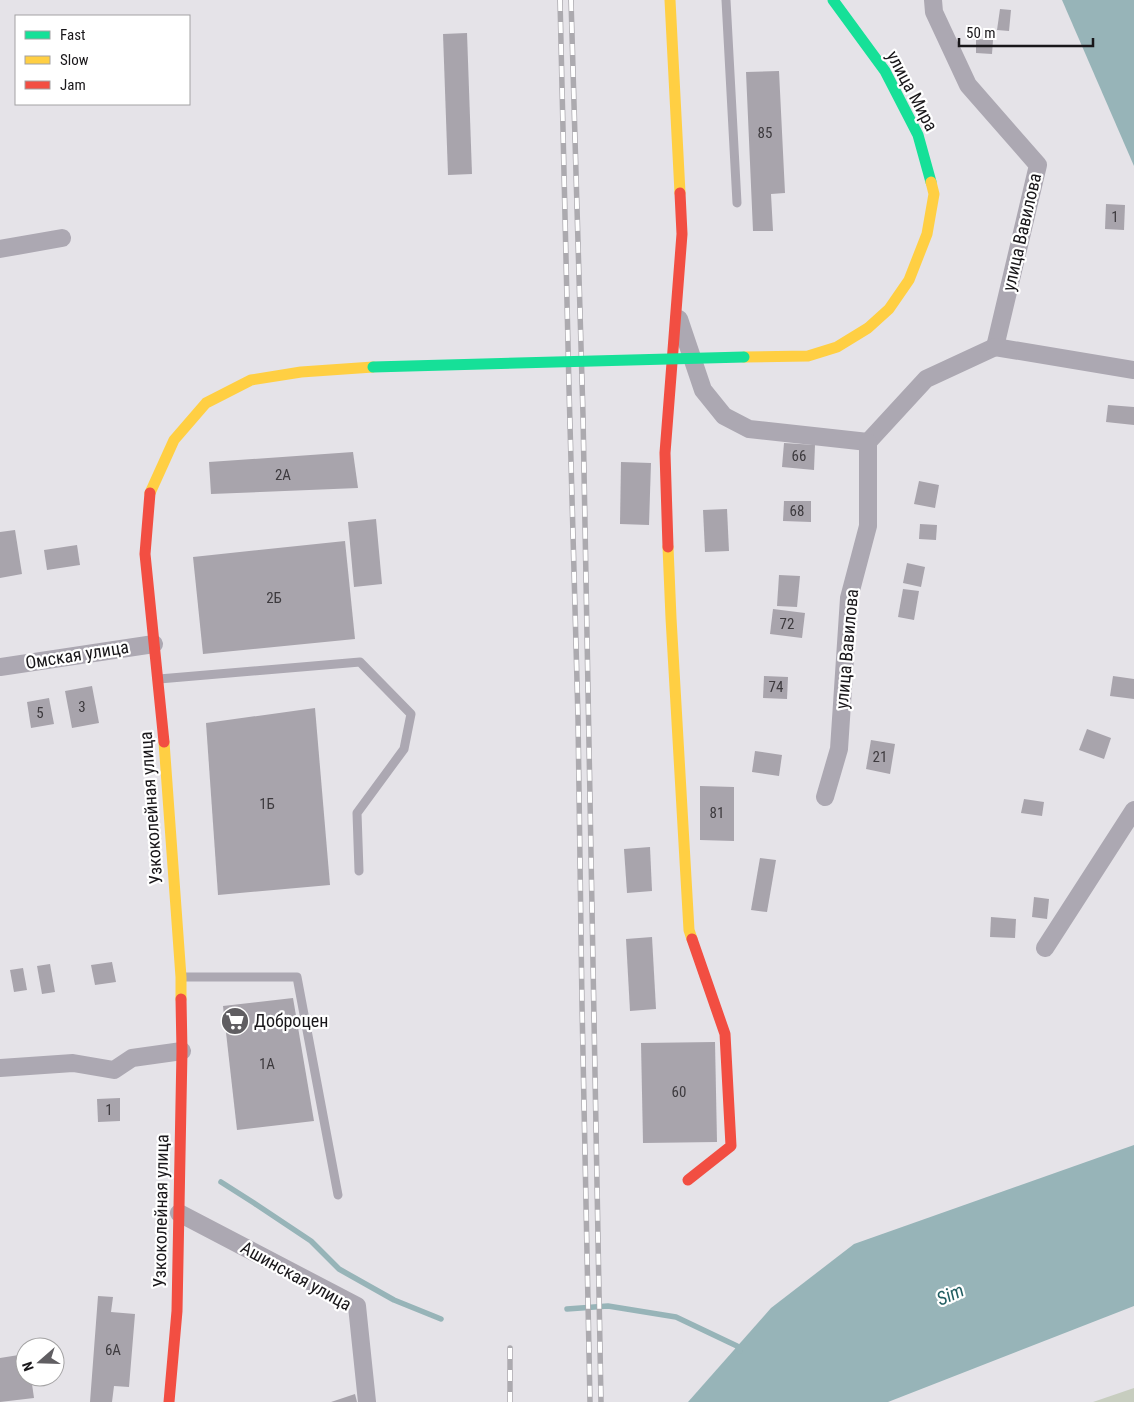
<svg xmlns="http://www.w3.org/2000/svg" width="1134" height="1402" font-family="'Roboto Condensed',sans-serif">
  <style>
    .green { fill: #c7cdbf }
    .water { fill: #97b4b8 }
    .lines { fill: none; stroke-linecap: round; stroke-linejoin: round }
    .stream { stroke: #97b4b8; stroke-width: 5.5 }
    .building { fill: #a8a4ac }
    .lane { stroke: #aca8b2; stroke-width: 9 }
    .street { stroke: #aca8b2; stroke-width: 18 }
    .fast { stroke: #16e098; stroke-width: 11 }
    .slow { stroke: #ffcf43; stroke-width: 11 }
    .jam { stroke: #f24e42; stroke-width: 11 }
    .rail-casing { stroke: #acaaaf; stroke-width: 5.5 }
    .rail { stroke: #fff; stroke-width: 4; stroke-dasharray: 11; stroke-linecap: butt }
    .fast-bridge { stroke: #16e098; stroke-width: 11 }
    .labels { text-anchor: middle; stroke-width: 4.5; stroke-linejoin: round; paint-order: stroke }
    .number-label { font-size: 15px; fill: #3d3a3e }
    .street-label { font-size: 18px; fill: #19171a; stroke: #fff }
    .poi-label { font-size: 18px; fill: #19171a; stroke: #fff; text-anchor: start }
    .water-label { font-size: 19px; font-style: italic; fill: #215d61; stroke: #fff }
  </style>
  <rect width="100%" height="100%" fill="#e5e3e8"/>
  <path class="green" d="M1134,1388v14h-41z"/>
  <g class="water">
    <path d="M1062,0h72v166z"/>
    <path d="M1134,1145v161l-246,96h-200l83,-94 83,-64z"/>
  </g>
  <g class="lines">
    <g class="stream">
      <path d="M221,1182l33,21 57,38 28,28 55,31 47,19"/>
      <path d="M567,1309l41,-3 68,11 61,29 3,5"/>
    </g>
  </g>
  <g class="building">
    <path d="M1000,9l11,1 -2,21 -12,-1z"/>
    <path d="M467,33l5,141 -24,1 -5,-141z"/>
    <path d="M976,39l17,1 -1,14 -16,-1z"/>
    <path d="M779,71l6,122 -14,1 2,37h-20l-7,-159z"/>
    <path d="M1106,204l19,1 -1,25 -19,-1z"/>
    <path d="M1108,405l26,2v18l-28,-3z"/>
    <path d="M784,443l31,2 -1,25 -32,-3z"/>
    <path d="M353,452l5,36 -147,6 -2,-32z"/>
    <path d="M621,462l30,1 -2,62 -29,-1z"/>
    <path d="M919,481l20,4 -4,23 -21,-4z"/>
    <path d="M784,501h27v21l-28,-1z"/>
    <path d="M727,509l2,42 -24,1 -2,-42z"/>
    <path d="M376,519l6,65 -28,3 -6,-65z"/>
    <path d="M920,524l17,1 -1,15 -17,-1z"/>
    <path d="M15,530l7,44 -22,4v-46z"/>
    <path d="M345,541l10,98 -152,15 -10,-97z"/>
    <path d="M77,545l3,20 -33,5 -3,-20z"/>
    <path d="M907,563l18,4 -4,20 -18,-4z"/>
    <path d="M779,575l21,1 -3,31 -20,-1z"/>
    <path d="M903,589l16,2 -5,29 -16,-3z"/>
    <path d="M773,609l32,4 -3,25 -32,-4z"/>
    <path d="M764,676l24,1 -1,22 -24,-1z"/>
    <path d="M1113,676l21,3v20l-24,-3z"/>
    <path d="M92,686l7,37 -27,5 -7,-37z"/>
    <path d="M49,698l5,26 -23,4 -4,-26z"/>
    <path d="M315,708l15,177 -112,10 -12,-172z"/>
    <path d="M1087,729l24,9 -7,21 -25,-9z"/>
    <path d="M871,740l24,4 -5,30 -24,-5z"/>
    <path d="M755,751l27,4 -3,21 -27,-4z"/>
    <path d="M700,786l34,1v54l-34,-1z"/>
    <path d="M1024,799l20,3 -2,14 -21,-3z"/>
    <path d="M650,847l2,44 -25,2 -3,-44z"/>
    <path d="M760,858l16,2 -9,52 -16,-2z"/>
    <path d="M1034,897l15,2 -2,20 -15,-2z"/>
    <path d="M991,917l25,2 -1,19 -25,-1z"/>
    <path d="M652,937l4,72 -26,2 -4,-72z"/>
    <path d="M112,962l4,20 -21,3 -4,-20z"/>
    <path d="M50,964l5,28 -13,2 -5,-28z"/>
    <path d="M23,968l4,22 -13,2 -4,-22z"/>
    <path d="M293,998l21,123 -77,9 -14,-124z"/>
    <path d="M715,1042l2,100 -74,1 -2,-100z"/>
    <path d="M120,1098v23l-22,1 -1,-23z"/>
    <path d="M98,1296l15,1 -2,15 24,2 -6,73 -15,-1 -2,16h-22z"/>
    <path d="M25,1354v23h6l3,21 -34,4v-44z"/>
    <path d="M355,1394l2,8h-26z"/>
  </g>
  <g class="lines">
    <g class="lane">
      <path d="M726,0l11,203"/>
      <path d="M159,679l201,-17 51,52 -7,35 -47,64 2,58"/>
      <path d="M183,977h114l41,218"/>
    </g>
    <g class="street">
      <path d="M933,0l1,12 34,73 70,80 -43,182"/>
      <path d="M0,249l62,-11"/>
      <path d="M679,319l24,71 21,26 25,13 119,13 58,-63 69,-32"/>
      <path d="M995,347l139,23"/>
      <path d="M0,667l154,-23"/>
      <path d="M825,797l14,-48 10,-151 19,-72v-84"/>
      <path d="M1045,948l89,-138"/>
      <path d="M0,1068l73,-5 41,7 18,-12 50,-7"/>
      <path d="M179,1213l178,93 10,96"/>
    </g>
    <path class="fast" d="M833,0l52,71 33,64 13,47"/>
    <g class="slow">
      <path d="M670,0l10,193"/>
      <path d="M744,357l64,-1 29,-9 31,-19 21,-19 20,-29 18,-46 7,-40 -3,-12"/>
      <path d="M150,493l24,-53 32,-37 45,-23 50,-8 72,-5"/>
      <path d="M668,547l3,71 18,312 3,9"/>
      <path d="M164,742l17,235v22"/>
    </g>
    <g class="jam">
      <path d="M150,493l-5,61 19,188"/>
      <path d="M668,547l-3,-94 17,-219 -2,-41"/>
      <path d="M688,1180l43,-34 -6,-112 -33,-95"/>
      <path d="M169,1402l8,-91 5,-260 -1,-52"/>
    </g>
    <defs>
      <g id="rail">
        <path d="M560,0l9,388 9,330 4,287 8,397"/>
        <path d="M571,0l12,415 18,987"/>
        <path d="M510,1348v54"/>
      </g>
    </defs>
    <use href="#rail" class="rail-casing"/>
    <use href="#rail" class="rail"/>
    <path class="fast-bridge" d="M373,367l371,-10"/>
  </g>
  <defs>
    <symbol id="supermarket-disc" viewBox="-11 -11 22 22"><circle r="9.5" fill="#605e62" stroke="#fff"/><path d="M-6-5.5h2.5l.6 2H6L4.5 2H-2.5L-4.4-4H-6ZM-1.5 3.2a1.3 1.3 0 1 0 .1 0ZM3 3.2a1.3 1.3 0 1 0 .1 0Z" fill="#fff"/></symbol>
  </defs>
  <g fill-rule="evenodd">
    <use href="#supermarket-disc" x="219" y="1005" width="32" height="32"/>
  </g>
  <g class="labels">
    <g class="number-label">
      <text x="765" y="138">85</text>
      <text x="1115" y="222">1</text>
      <text x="799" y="461">66</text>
      <text x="283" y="480">2А</text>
      <text x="797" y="516">68</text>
      <text x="274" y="603">2Б</text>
      <text x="787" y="629">72</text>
      <text x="776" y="692">74</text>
      <text x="82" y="712">3</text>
      <text x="40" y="718">5</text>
      <text x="880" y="762">21</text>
      <text x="267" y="809">1Б</text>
      <text x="717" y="818">81</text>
      <text x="267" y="1069">1А</text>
      <text x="679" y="1097">60</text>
      <text x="109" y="1115">1</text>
      <text x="113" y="1355">6А</text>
    </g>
    <g class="street-label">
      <text transform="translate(912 91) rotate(62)" y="6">улица Мира</text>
      <text transform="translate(1022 232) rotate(-77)" y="6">улица Вавилова</text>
      <text transform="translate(847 649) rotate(-85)" y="6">улица Вавилова</text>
      <text transform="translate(77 655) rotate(-9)" y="6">Омская улица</text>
      <text transform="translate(151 808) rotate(-94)" y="6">Узкоколейная улица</text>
      <text transform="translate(161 1211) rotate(-89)" y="6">Узкоколейная улица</text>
      <text transform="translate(296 1276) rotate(29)" y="6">Ашинская улица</text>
    </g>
    <g class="poi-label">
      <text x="254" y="1027">Доброцен</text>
    </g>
    <g class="water-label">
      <text transform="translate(950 1294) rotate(-24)" y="7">Sim</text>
    </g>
  </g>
  <rect x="15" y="15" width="175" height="90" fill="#ffffff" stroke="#a3a2a3"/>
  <rect x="25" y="31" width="25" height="8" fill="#16e098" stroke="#a3a2a3"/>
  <text x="60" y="40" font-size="15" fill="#19171a">Fast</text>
  <rect x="25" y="56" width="25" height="8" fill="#ffcf43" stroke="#a3a2a3"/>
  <text x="60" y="65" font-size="15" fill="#19171a">Slow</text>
  <rect x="25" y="81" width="25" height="8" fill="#f24e42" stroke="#a3a2a3"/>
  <text x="60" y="90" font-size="15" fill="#19171a">Jam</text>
  <g transform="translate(40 1362) rotate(250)"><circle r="24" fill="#ffffff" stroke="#a3a2a3"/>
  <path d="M0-4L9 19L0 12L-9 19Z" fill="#605e62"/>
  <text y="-8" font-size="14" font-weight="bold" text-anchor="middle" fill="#19171a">N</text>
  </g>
  <path d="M959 38v8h134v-8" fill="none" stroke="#19171a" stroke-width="2.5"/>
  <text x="966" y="38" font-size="15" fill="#19171a" stroke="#ffffff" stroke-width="4" paint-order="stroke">50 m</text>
</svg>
